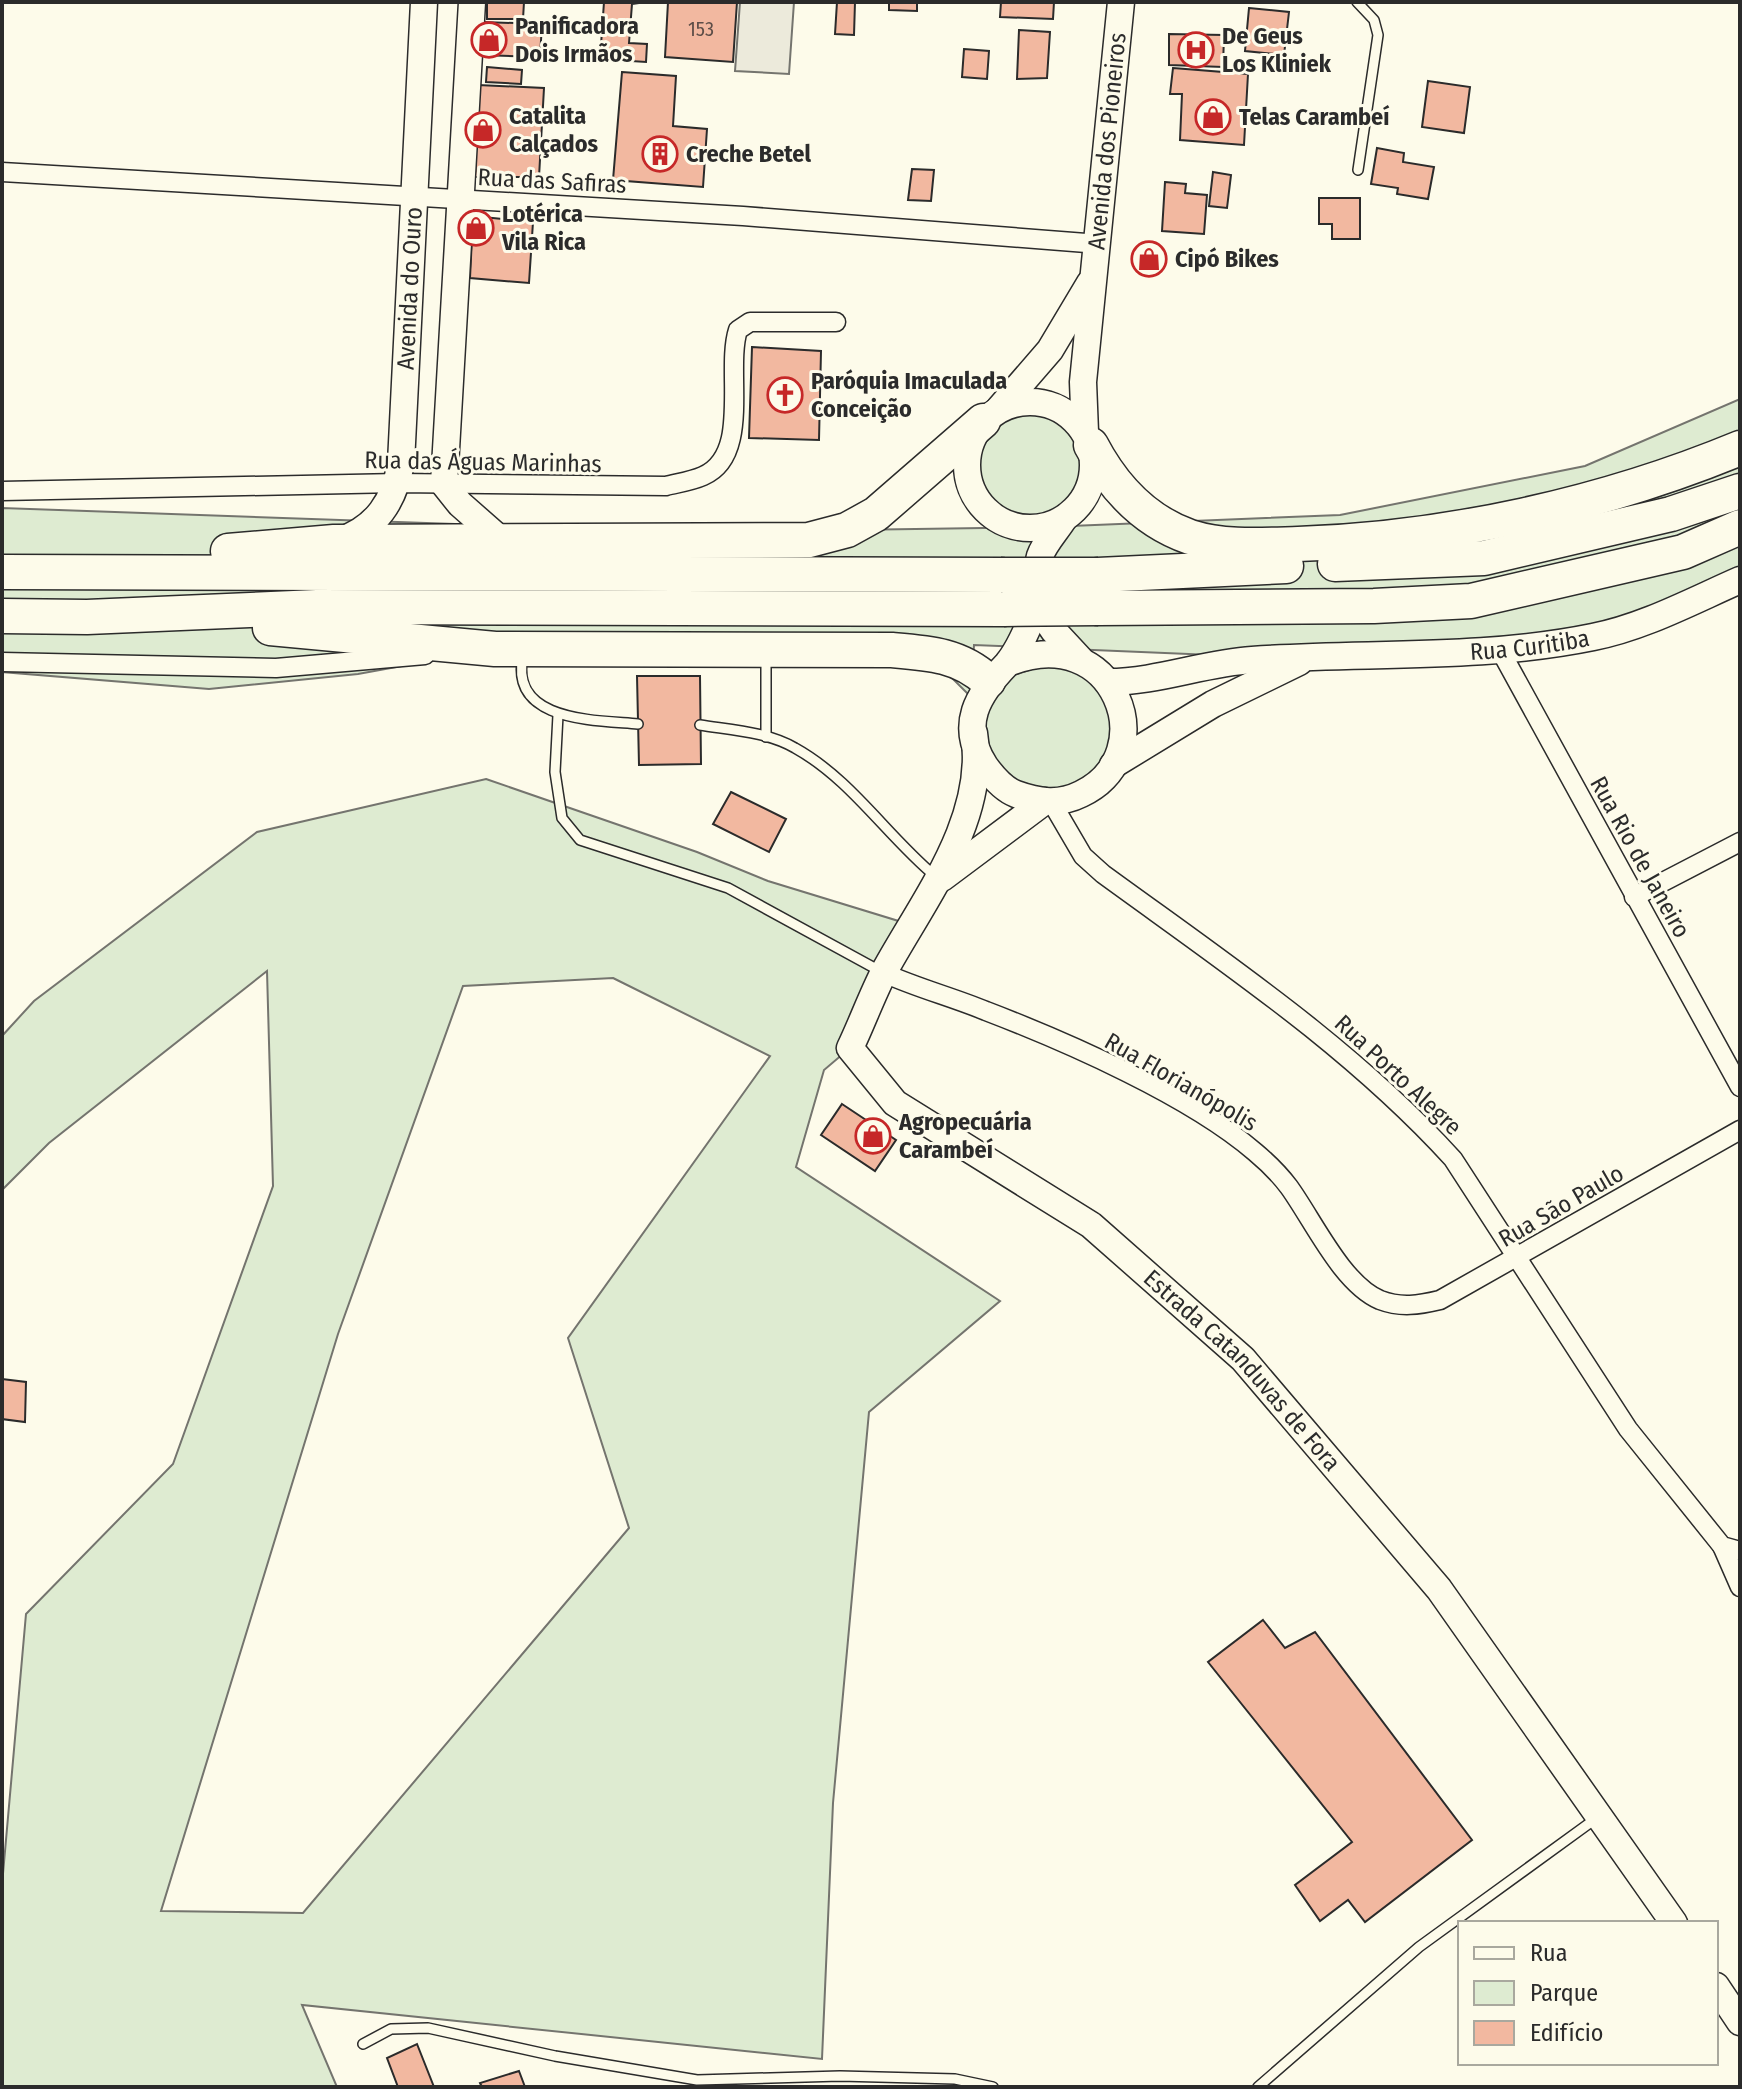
<svg xmlns="http://www.w3.org/2000/svg" width="1742" height="2089" font-family="'Fira Sans Condensed',sans-serif">
  <style>
    .green { fill: #deebd1; stroke: #74746e; stroke-width: 2; fill-rule: evenodd }
    .parking { fill: #eceadb; stroke: #74746e; stroke-width: 2 }
    .building { fill: #f2b8a0; stroke: #2b2b2b; stroke-width: 2 }
    .lines { fill: none; stroke-linecap: round; stroke-linejoin: round }
    .lane-casing { stroke: #2b2b2b; stroke-width: 12 }
    .street-casing { stroke: #2b2b2b; stroke-width: 21 }
    .secondary-casing { stroke: #2b2b2b; stroke-width: 29 }
    .highway-casing { stroke: #2b2b2b; stroke-width: 37 }
    .lane { stroke: #fdfbea; stroke-width: 9 }
    .street { stroke: #fdfbea; stroke-width: 18 }
    .secondary { stroke: #fdfbea; stroke-width: 26 }
    .highway { stroke: #fdfbea; stroke-width: 34 }
    .highway-bridge-casing { stroke: #2b2b2b; stroke-width: 37; stroke-linecap: butt }
    .highway-bridge { stroke: #fdfbea; stroke-width: 34 }
    .labels { text-anchor: middle; stroke-width: 6; stroke-linejoin: round; paint-order: stroke }
    .number-label { font-size: 20px; fill: #5d4e48 }
    .poi-label { font-size: 24px; font-weight: bold; fill: #2b2b2b; stroke: #fdfbea; text-anchor: start }
    .street-label { font-size: 24px; fill: #2b2b2b; stroke: #fdfbea }
  </style>
  <rect width="100%" height="100%" fill="#fdfbea"/>
  <g class="green">
    <path d="M1740,399v181l-146,57 -288,22 -332,-14 -3,52 -24,-24 -16,-8 -436,-16 -137,25 -149,15 -207,-17v-164l482,17 363,5 199,-3 294,-12 245,-49z"/>
    <circle cx="1031" cy="466" r="59"/>
    <path d="M1068,657l51,56 -8,51 -57,34 -63,-27 -11,-70 10,-18z"/>
    <path d="M486,779l211,73 71,29 137,42 -55,125 -26,22 -28,97 204,134 -131,111 -36,391 -11,256 -520,-54 35,82h-335v-202l24,-271 147,-150 100,-278 -6,-215 -218,172 -47,47v-154l32,-35 223,-169zM613,978l157,78 -202,282 61,190 -326,385 -142,-2 177,-577 125,-348z"/>
  </g>
  <path class="parking" d="M740,2h54l-5,72 -54,-3z"/>
  <g class="building">
    <path d="M487,2h37l-1,17h-36z"/>
    <path d="M604,2h42l-14,2 -3,39 18,1 -1,18 -46,-3z"/>
    <path d="M668,2h69l-4,60 -68,-5z"/>
    <path d="M837,2h18l-1,33 -19,-1z"/>
    <path d="M889,2h28v9l-28,-1z"/>
    <path d="M1001,2h53l-1,17 -53,-2z"/>
    <path d="M1249,8l40,4 -5,43 -39,-4z"/>
    <path d="M483,22l59,2 -2,33 -59,-2z"/>
    <path d="M1019,30l31,2 -3,46 -30,1z"/>
    <path d="M1169,34l55,1 -1,32 -54,-2z"/>
    <path d="M964,49l25,2 -2,28 -25,-2z"/>
    <path d="M487,67l35,3 -1,14 -35,-2z"/>
    <path d="M1173,68l75,6 -4,71 -64,-5 2,-46h-12z"/>
    <path d="M622,72l54,4 -3,50 34,3 -4,58 -90,-7z"/>
    <path d="M1428,81l42,6 -6,46 -42,-6z"/>
    <path d="M478,85l66,3 -5,89h-64z"/>
    <path d="M1377,148l27,5 -1,9 31,5 -6,32 -31,-5 1,-6 -27,-4z"/>
    <path d="M912,169l22,1 -3,31 -23,-1z"/>
    <path d="M1213,172l18,3 -4,33 -18,-2z"/>
    <path d="M1165,182l21,2 -1,9 22,2 -3,39 -42,-3z"/>
    <path d="M1319,198h41v41h-28v-15h-13z"/>
    <path d="M473,216l60,6 -4,61 -59,-5z"/>
    <path d="M752,347l69,4 -2,89 -70,-2z"/>
    <path d="M637,676h63l1,88 -62,1z"/>
    <path d="M731,792l55,27 -17,33 -56,-28z"/>
    <path d="M842,1104l54,36 -21,31 -54,-36z"/>
    <path d="M2,1379l24,3 -1,40 -23,-3z"/>
    <path d="M1263,1620l22,28 30,-16 157,208 -107,82 -17,-22 -28,21 -25,-36 57,-43 -144,-180z"/>
    <path d="M417,2044l17,43h-36l-11,-29z"/>
    <path d="M519,2071l6,16h-43l-2,-4z"/>
  </g>
  <g class="lines">
    <defs>
      <g id="lane">
        <path d="M1357,2l17,18 4,15 -20,135"/>
        <path d="M523,656c-14,66 72,64 115,68"/>
        <path d="M766,656v81"/>
        <path d="M558,715l-3,57 7,46 18,22 148,48 152,83"/>
        <path d="M700,725c31,5 68,7 95,23 56,31 92,88 140,128"/>
        <path d="M363,2044l28,-15 37,-1 127,28 142,24 143,-4 115,3 38,8"/>
        <path d="M1258,2087l161,-140 179,-130"/>
      </g>
      <g id="street">
        <path d="M2,172l741,44 356,28"/>
        <path d="M2,491l396,-8 268,3c12,-3 26,-5 37,-10 49,-21 22,-106 35,-146l12,-8h86"/>
        <path d="M1500,650l240,437"/>
        <path d="M2,662l274,6 149,-13"/>
        <path d="M1052,803l31,53 20,18c122,89 248,173 350,285l175,270 94,117 18,5"/>
        <path d="M1634,897l106,-55"/>
        <path d="M884,973c33,15 68,24 102,38 81,31 204,85 269,141 12,10 25,23 34,35 24,33 53,97 91,113 21,8 39,5 60,0l300,-170"/>
        <path d="M1722,1546l18,41"/>
      </g>
      <g id="secondary">
        <path d="M472,2l-28,482 16,20 43,38"/>
        <circle cx="1030" cy="465" r="63"/>
        <path d="M999,409l51,-59 40,-67"/>
        <path id="s1" d="M1085,432l-2,-50 38,-380"/>
        <path id="s2" d="M339,541c38,-13 55,-40 62,-78l23,-461"/>
        <path d="M1037,606l17,25 26,28"/>
        <path d="M1008,663c107,-44 157,91 73,131 -22,11 -43,8 -65,0 -13,-5 -23,-17 -31,-28 -27,-41 -7,-72 22,-102 12,-14 21,-36 28,-54 7,-16 0,-37 5,-54 4,-12 16,-25 23,-36"/>
        <path id="s3" d="M1108,682c49,0 96,-19 144,-22 113,-8 229,0 341,-23 51,-10 99,-36 147,-57"/>
        <path id="s4" d="M974,733c14,85 -50,166 -89,237 -13,25 -23,53 -35,78l45,55 196,122 152,134 196,230 235,334"/>
        <path d="M1113,765l100,-61 86,-42"/>
        <path d="M942,878l103,-77"/>
        <path d="M1716,1986l24,36"/>
      </g>
      <g id="highway">
        <path d="M1091,445c22,42 53,76 99,92 34,11 73,8 108,7 149,-5 304,-39 442,-96"/>
        <path d="M228,551l106,-9 475,-2 38,-10 29,-16 107,-93"/>
        <path d="M1335,564l149,-6 187,-44 69,-23"/>
        <path d="M2,572l999,3"/>
        <path d="M1098,575l188,-9"/>
        <path d="M1098,608l276,-2 97,-5 212,-49 57,-25"/>
        <path d="M2,616l85,1 230,-10 687,2"/>
        <path d="M270,628l225,21 397,1c37,3 68,5 96,31"/>
      </g>
    </defs>
    <use href="#lane" class="lane-casing"/>
    <use href="#street" class="street-casing"/>
    <use href="#secondary" class="secondary-casing"/>
    <use href="#highway" class="highway-casing"/>
    <use href="#lane" class="lane"/>
    <use href="#street" class="street"/>
    <use href="#secondary" class="secondary"/>
    <use href="#highway" class="highway"/>
    <defs>
      <g id="highway-bridge">
        <path d="M1001,575h97"/>
        <path d="M1004,609l94,-1"/>
      </g>
    </defs>
    <use href="#highway-bridge" class="highway-bridge-casing"/>
    <use href="#highway-bridge" class="highway-bridge"/>
  </g>
  <defs>
    <symbol id="shop-ring" viewBox="-11 -11 22 22"><circle r="9.5" fill="#fdfbea" stroke="#c62828" stroke-width="1.5"/><path d="M-5-2.5h2.3a2.7 3.5 0 0 1 5.4 0H5L5.5 6h-11ZM-1.5-2.5h3a1.5 2.3 0 0 0-3 0Z" fill="#c62828"/></symbol>
    <symbol id="hospital-ring" viewBox="-11 -11 22 22"><circle r="9.5" fill="#fdfbea" stroke="#c62828" stroke-width="1.5"/><path d="M-5-5h3v3.5h4V-5h3V5h-3V1.5h-4V5h-3Z" fill="#c62828"/></symbol>
    <symbol id="building-ring" viewBox="-11 -11 22 22"><circle r="9.5" fill="#fdfbea" stroke="#c62828" stroke-width="1.5"/><path d="M-4-6H4V6H1V3H-1V6H-4ZM-2.5-4.3h1.7v1.8h-1.7ZM.8-4.3h1.7v1.8H.8ZM-2.5-1h1.7V.8h-1.7ZM.8-1h1.7V.8H.8Z" fill="#c62828"/></symbol>
    <symbol id="church-ring" viewBox="-11 -11 22 22"><circle r="9.5" fill="#fdfbea" stroke="#c62828" stroke-width="1.5"/><path d="M-1.2-6h2.4v3.5h3.3v2.4h-3.3V6h-2.4V-.1h-3.3v-2.4h3.3Z" fill="#c62828"/></symbol>
  </defs>
  <g fill-rule="evenodd">
    <use href="#shop-ring" x="469" y="20" width="40" height="40"/>
    <use href="#hospital-ring" x="1176" y="30" width="40" height="40"/>
    <use href="#shop-ring" x="1193" y="97" width="40" height="40"/>
    <use href="#shop-ring" x="463" y="110" width="40" height="40"/>
    <use href="#building-ring" x="640" y="134" width="40" height="40"/>
    <use href="#shop-ring" x="456" y="208" width="40" height="40"/>
    <use href="#shop-ring" x="1129" y="239" width="40" height="40"/>
    <use href="#church-ring" x="765" y="375" width="40" height="40"/>
    <use href="#shop-ring" x="853" y="1116" width="40" height="40"/>
  </g>
  <g class="labels">
    <g class="number-label">
      <text x="701" y="36">153</text>
    </g>
    <g class="poi-label">
      <text x="515" y="34">Panificadora<tspan x="515" dy="28">Dois Irmãos</tspan></text>
      <text x="1222" y="44">De Geus<tspan x="1222" dy="28">Los Kliniek</tspan></text>
      <text x="509" y="124">Catalita<tspan x="509" dy="28">Calçados</tspan></text>
      <text x="1239" y="125">Telas Carambeí</text>
      <text x="686" y="162">Creche Betel</text>
      <text x="502" y="222">Lotérica<tspan x="502" dy="28">Vila Rica</tspan></text>
      <text x="1175" y="267">Cipó Bikes</text>
      <text x="811" y="389">Paróquia Imaculada<tspan x="811" dy="28">Conceição</tspan></text>
      <text x="899" y="1130">Agropecuária<tspan x="899" dy="28">Carambeí</tspan></text>
    </g>
    <g class="street-label">
      <text dy="8" stroke="none"><textPath href="#s1" startOffset="292">Avenida dos Pioneiros</textPath></text>
      <text transform="translate(552 181) rotate(3)" y="8">Rua das Safiras</text>
      <text dy="8" stroke="none"><textPath href="#s2" startOffset="280">Avenida do Ouro</textPath></text>
      <text transform="translate(483 462) rotate(1)" y="8">Rua das Águas Marinhas</text>
      <text dy="8" stroke="none"><textPath href="#s3" startOffset="424">Rua Curitiba</textPath></text>
      <text transform="translate(1640 857) rotate(61)" y="8">Rua Rio de Janeiro</text>
      <text transform="translate(1398 1075) rotate(43)" y="8">Rua Porto Alegre</text>
      <text transform="translate(1181 1082) rotate(30)" y="8">Rua Florianópolis</text>
      <text transform="translate(1561 1206) rotate(-30)" y="8">Rua São Paulo</text>
      <text dy="8" stroke="none"><textPath href="#s4" startOffset="856">Estrada Catanduvas de Fora</textPath></text>
    </g>
  </g>
  <rect width="1742" height="2089" fill="none" stroke="#2b2b2b" stroke-width="8"/>
  <rect x="1458" y="1921" width="260" height="144" fill="#fdfbea" stroke="#a9a89e" stroke-width="2"/>
  <rect x="1474" y="1947" width="40" height="12" fill="#fdfbea" stroke="#a9a89e" stroke-width="2"/>
  <text x="1530" y="1961" font-size="24" fill="#2b2b2b">Rua</text>
  <rect x="1474" y="1981" width="40" height="24" fill="#deebd1" stroke="#a9a89e" stroke-width="2"/>
  <text x="1530" y="2001" font-size="24" fill="#2b2b2b">Parque</text>
  <rect x="1474" y="2021" width="40" height="24" fill="#f2b8a0" stroke="#a9a89e" stroke-width="2"/>
  <text x="1530" y="2041" font-size="24" fill="#2b2b2b">Edifício</text>
</svg>
